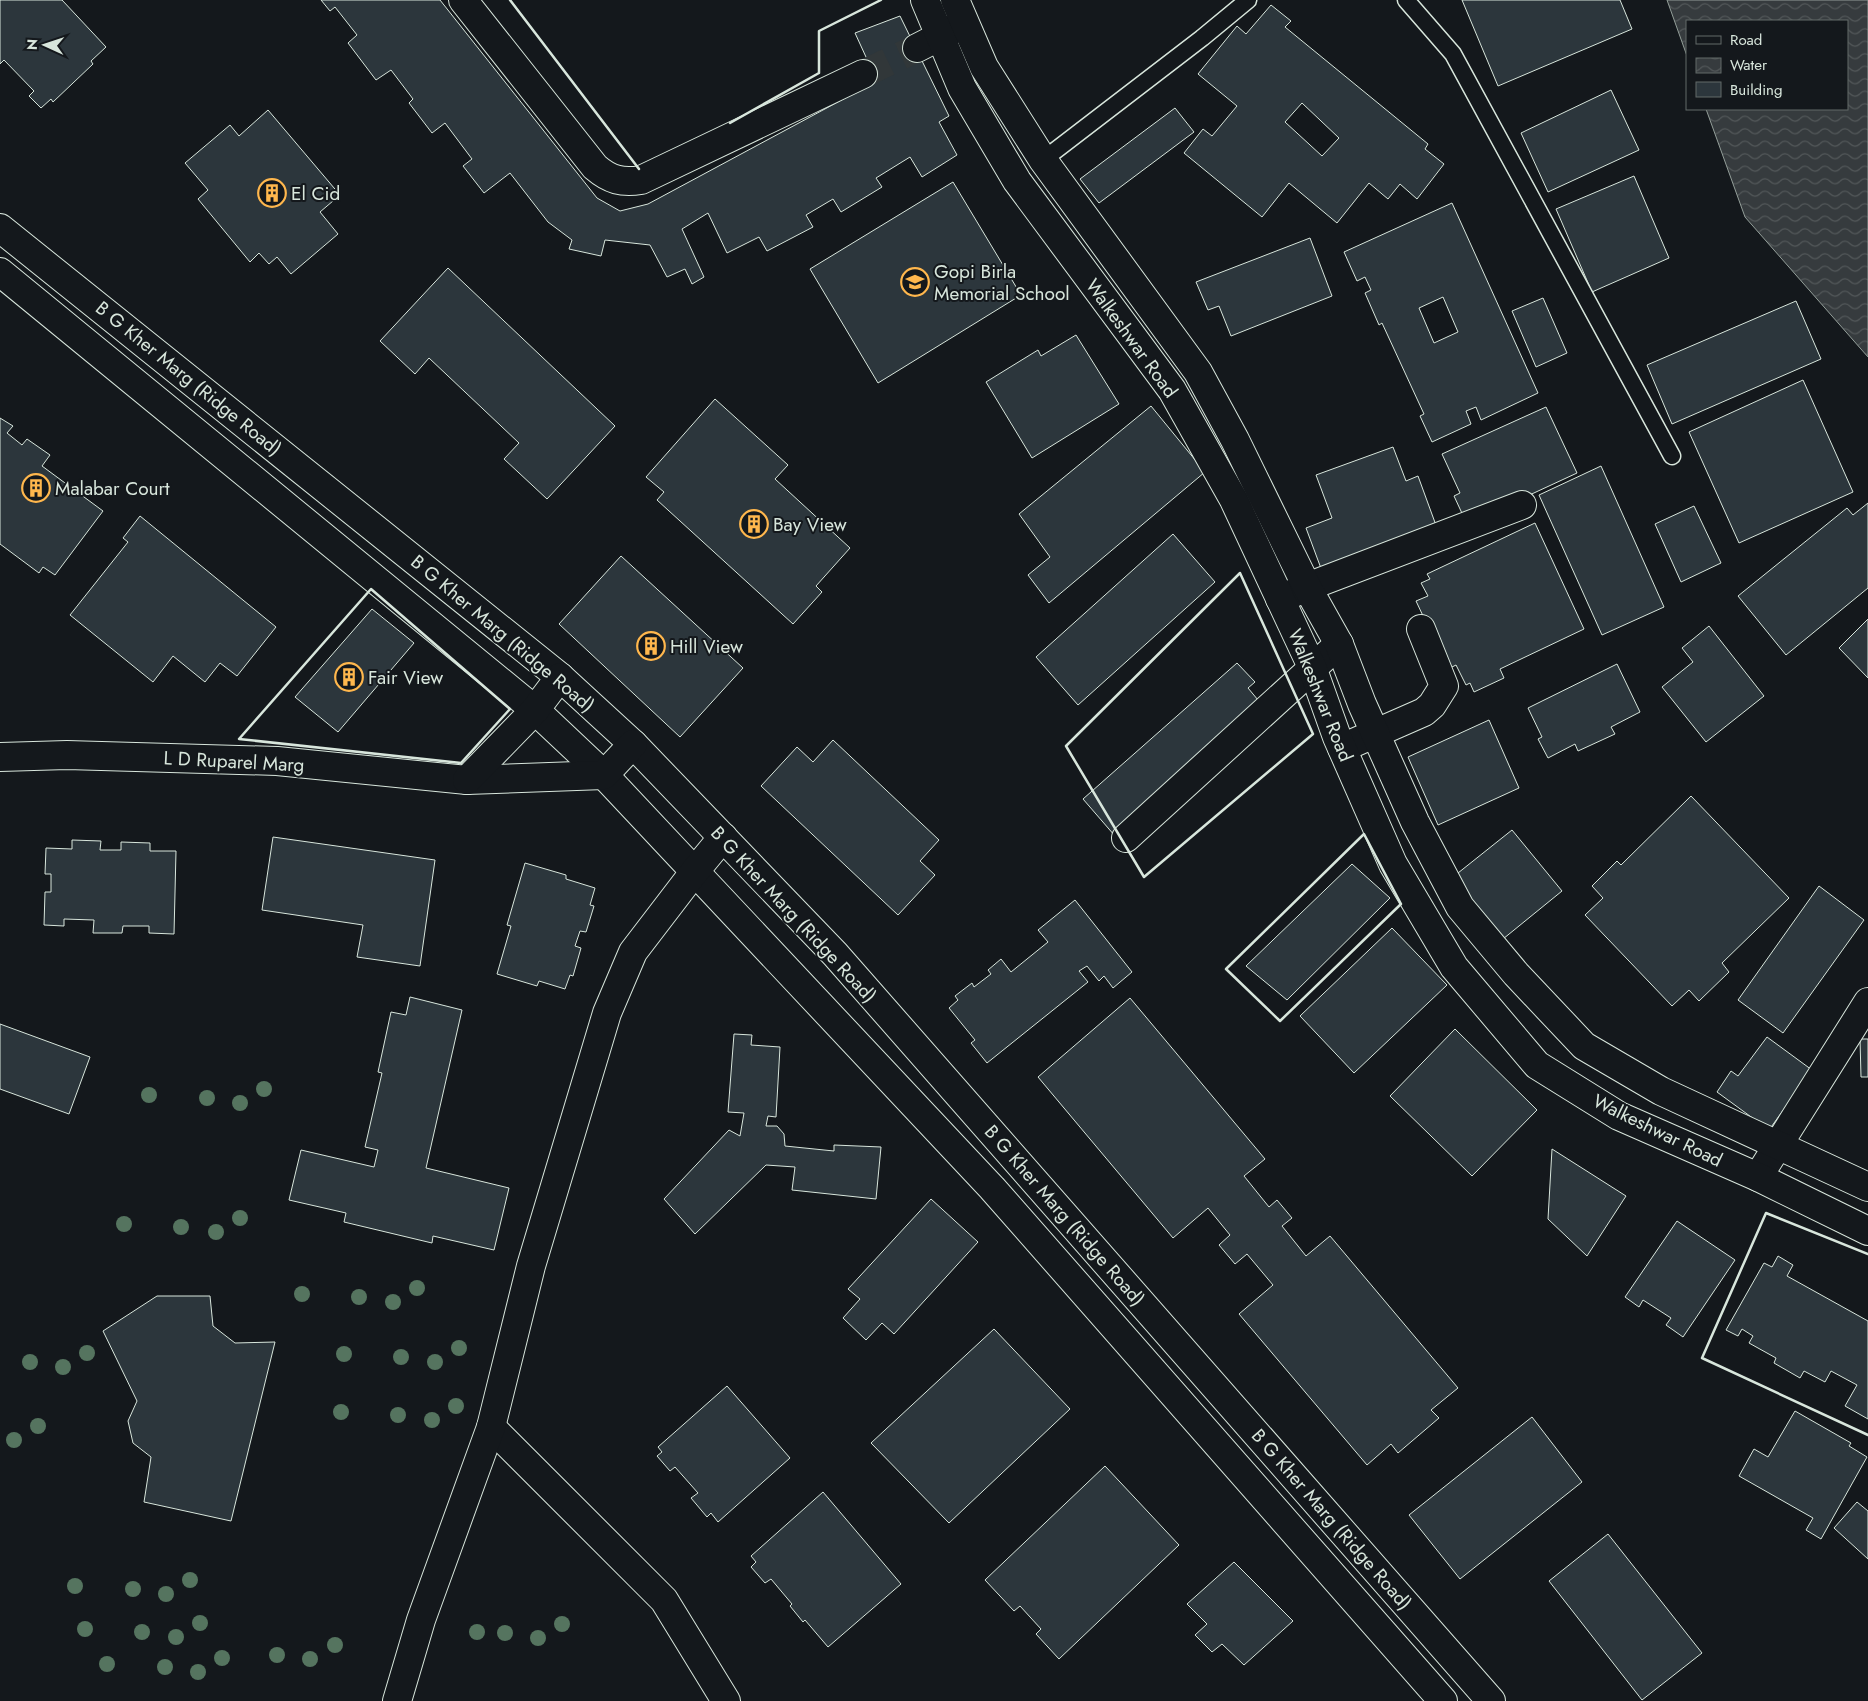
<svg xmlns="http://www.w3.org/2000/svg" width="1868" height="1701" font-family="Jost,sans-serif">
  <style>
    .water { fill: url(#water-waves); stroke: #939e99 }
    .building { fill: #2c363c; stroke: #d8e6dc; fill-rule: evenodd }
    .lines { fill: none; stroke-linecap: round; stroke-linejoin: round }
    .street-tunnel { stroke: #313739; stroke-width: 28; stroke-dasharray: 28 14; stroke-linecap: butt }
    .lane-casing { stroke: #d8e6dc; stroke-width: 19 }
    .street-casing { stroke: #d8e6dc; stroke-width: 30 }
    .secondary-casing { stroke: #d8e6dc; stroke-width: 30 }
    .lane { stroke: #14181c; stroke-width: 16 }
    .street { stroke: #14181c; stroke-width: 28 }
    .secondary { stroke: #14181c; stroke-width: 28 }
    .wall { stroke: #d8e6dc; stroke-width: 2.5 }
    .tree { fill: #55745f }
    .labels { text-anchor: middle; stroke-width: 4; stroke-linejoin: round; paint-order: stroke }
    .poi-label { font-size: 19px; fill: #d8e6dc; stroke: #14181c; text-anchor: start }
    .street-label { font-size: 19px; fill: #d8e6dc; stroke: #14181c }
  </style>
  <defs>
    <pattern id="water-waves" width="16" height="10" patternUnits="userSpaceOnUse" patternTransform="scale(1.25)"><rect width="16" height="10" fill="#363b3e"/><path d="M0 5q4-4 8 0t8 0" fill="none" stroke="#525759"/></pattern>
  </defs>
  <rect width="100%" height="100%" fill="#14181c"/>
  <path class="water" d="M1667,0h201v357l-123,-140 -39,-108h141v-88h-160v35z"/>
  <g class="building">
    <path d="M0,0h62l44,47 -15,14 2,3 -40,38 -2,-3 -10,9 -12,-12 5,-5 -30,-31 -4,4z"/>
    <path d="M321,0h119l157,198 23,13 28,-7 229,-123 -22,-48 45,-17 49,100 -10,6 18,33 -35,22 -12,-20 -34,21 6,9 -41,25 -8,-13 -27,16 7,12 -46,24 -8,-14 -32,16 -19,-40 -26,16 22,48 -12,7 -7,-15 -18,8 -17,-32 -45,-5 -4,16 -32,-7 3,-9 -24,-18 -38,-49 -26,20 -21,-27 9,-7 -27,-36 -13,10 -23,-30 4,-4 -22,-29 -15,10 -28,-37 9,-8 -22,-28 -5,4z"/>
    <path d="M1462,0h158l12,29 -134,57z"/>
    <path d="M1271,5l20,16 -6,6 143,117 -3,5 19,15 -27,35 -17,-15 -12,15 -19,-16 -32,40 -48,-40 -27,34 -78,-64 19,-24 9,7 25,-30 -39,-32 39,-48 9,8zM1302,103l37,35 -17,18 -37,-34z"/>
    <path d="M1611,90l28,60 -91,42 -27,-59z"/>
    <path d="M1175,108l19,24 -95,71 -19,-24z"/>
    <path d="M268,110l72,85 -20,17 18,22 -47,40 -14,-17 -8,7 -10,-11 -9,9 -52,-63 10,-9 -23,-27 45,-38 9,11z"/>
    <path d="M1634,176l35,82 -77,34 -36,-83z"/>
    <path d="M953,182l68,113 -143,88 -68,-114z"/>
    <path d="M1452,203l86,190 -57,27 -5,-13 -10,4 5,13 -39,18 -12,-26 4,-2 -42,-91 -3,2 -14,-32 6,-3 -6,-13 -8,4 -13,-29zM1443,297l15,35 -24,11 -15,-35z"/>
    <path d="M1310,238l22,58 -101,40 -12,-30 -11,4 -12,-28z"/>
    <path d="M448,268l167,158 -68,73 -43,-40 15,-16 -90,-85 -14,16 -35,-33z"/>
    <path d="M1543,298l24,55 -31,14 -24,-56z"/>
    <path d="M1796,301l25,58 -149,65 -25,-59z"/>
    <path d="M1076,335l43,69 -87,54 -46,-76 52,-32 3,6z"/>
    <path d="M1803,380l50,112 -114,51 -50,-111z"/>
    <path d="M715,399l73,66 -13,14 75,69 -34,38 6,6 -29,32 -136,-124 7,-8 -18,-15z"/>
    <path d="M1151,406l54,66 -156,131 -21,-28 22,-18 -31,-43z"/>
    <path d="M1546,407l31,66 -110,51 -13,-28 6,-3 -18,-39z"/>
    <path d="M0,418l13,8 -6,7 15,12 5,-6 23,16 -8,11 61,45 -48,64 -12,-8 -4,6 -39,-29z"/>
    <path d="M1393,447l13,34 12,-5 19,52 -115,43 -16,-43 26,-10 -16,-43z"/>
    <path d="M1601,466l63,141 -62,28 -63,-140z"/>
    <path d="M1868,503v85l-82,67 -48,-59 109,-88 6,7z"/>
    <path d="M1694,506l27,57 -40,19 -26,-58z"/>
    <path d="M140,516l136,111 -39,49 -17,-13 -15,19 -32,-26 -20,26 -83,-67 58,-73 -5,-4z"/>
    <path d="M1535,523l49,106 -84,40 4,9 -30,14 -4,-9 -4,2 -10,-20 -8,4 -32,-68 12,-5 -7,-13 9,-4 -3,-5z"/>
    <path d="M1173,534l42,48 -137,123 -42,-48z"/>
    <path d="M621,556l122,112 -63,69 -121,-113z"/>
    <path d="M372,609l42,34 -76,89 -43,-35z"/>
    <path d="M1868,619v59l-29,-30z"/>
    <path d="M1709,626l55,70 -58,46 -44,-55 31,-25 -11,-14z"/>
    <path d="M1237,663l18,19 -7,6 15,18 -148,130 -32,-37z"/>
    <path d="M1617,664l23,48 -29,15 4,7 -37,17 -3,-7 -27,14 -10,-19 4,-2 -14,-29z"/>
    <path d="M1489,720l30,68 -81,37 -30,-68z"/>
    <path d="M833,740l106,100 -19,21 15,14 -37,40 -137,-129 36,-39 16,15z"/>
    <path d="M1691,796l98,102 -67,65 7,9 -30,29 -10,-11 -17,16 -87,-91 18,-17 -11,-12 25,-25 4,4z"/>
    <path d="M1512,830l50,61 -59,48 -50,-62z"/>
    <path d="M273,837l162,23 -15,106 -63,-9 6,-32 -101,-15z"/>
    <path d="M72,840l29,1 -1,9h21v-8l29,1v8h26l-2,83 -25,-1v-7h-26l-1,7h-29l1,-13 -30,-1v7l-20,-1 1,-33h6v-18h-6l1,-26 26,1z"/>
    <path d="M525,863l41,12v4l29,9 -5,17 4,1 -8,26 -6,-1 -5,15 6,2 -8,28 -3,-1 -5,14 -26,-8 -2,5 -40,-12 14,-48 -4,-1z"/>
    <path d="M1352,864l38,34 -103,102 -41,-34z"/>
    <path d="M1819,886l45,34 -81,113 -45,-33z"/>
    <path d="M1075,900l57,72 -19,16 -9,-12 -5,5 -12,-15 -8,5 9,11 -101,81 -16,-20 4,-3 -26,-32 9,-8 -3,-4 17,-13 2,4 17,-13 -3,-4 13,-11 10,13 37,-30 -10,-12z"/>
    <path d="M1392,928l55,57 -93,88 -54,-57z"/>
    <path d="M410,997l52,13 -36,158 83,20 -15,62 -61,-14 -1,7 -88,-21 2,-9 -57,-13 12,-50 73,17 4,-17 -13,-3 17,-74 -4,-1 13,-60 15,3z"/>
    <path d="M1130,998l135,161 -21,17 25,31 8,-7 15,18 -10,8 24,30 24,-20 128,152 -27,22 8,8 -41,35 -7,-9 -24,21 -128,-151 34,-29 -26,-31 -12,10 -16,-19 11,-10 -22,-27 -35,30 -135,-161z"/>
    <path d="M0,1024l90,33 -21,57 -69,-25z"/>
    <path d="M1455,1029l82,81 -65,66 -82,-80z"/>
    <path d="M734,1034l18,1 -1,10 29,2 -4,70 -8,-1 -2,10h11l7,8 1,12 49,5v-6l47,2 -5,52 -84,-9 3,-23 -29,-2 -71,69 -31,-35 65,-69 11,6 4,-23 -16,-1z"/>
    <path d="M1767,1037l45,33 -43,60 -52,-38 14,-21 7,5z"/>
    <path d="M1860,1039h8v38h-7z"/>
    <path d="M1552,1149l74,47 -39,60 -39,-37z"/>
    <path d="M931,1199l47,43 -84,92 -12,-11 -16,17 -23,-22 17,-19 -12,-10z"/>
    <path d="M1677,1221l58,39 -52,77 -17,-12 5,-7 -28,-18 -4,7 -14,-10z"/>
    <path d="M1778,1256l15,9 -6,11 81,45v98l-23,-13 12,-21 -26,-14 -6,11 -21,-11 -4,7 -26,-15 2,-5 -27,-15 4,-7 -11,-7 -4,7 -12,-6 38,-67 8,4z"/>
    <path d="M157,1296h53l3,30 22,17 40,-1 -44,179 -87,-19 7,-45 -18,-14 -5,-22 9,-20 -34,-70z"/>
    <path d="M994,1329l76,80 -121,114 -78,-80z"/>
    <path d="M727,1386l63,72 -72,64 -7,-9 -4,4 -16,-19 7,-5 -23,-26 -5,4 -13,-15 5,-4 -4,-5z"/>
    <path d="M1795,1411l56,32 -2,3 18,11 -46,82 -15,-9 7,-12 -74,-42 15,-27 14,8z"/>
    <path d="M1532,1417l50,65 -122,97 -51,-64z"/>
    <path d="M1105,1466l74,79 -120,114 -23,-25 5,-5 -21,-23 -6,5 -29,-31z"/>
    <path d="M823,1492l78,92 -73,63 -23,-27 -2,2 -13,-16 2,-2 -21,-25 -6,4 -14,-16 5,-5 -5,-6z"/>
    <path d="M1857,1502l11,9v48l-34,-31z"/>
    <path d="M1608,1534l94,119 -60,47 -93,-119z"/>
    <path d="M1234,1562l59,59 -49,44 -22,-21 -10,8 -17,-17 12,-11 -20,-20z"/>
  </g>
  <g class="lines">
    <path class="street-tunnel" d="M863,74l54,-26"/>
    <defs>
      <g id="lane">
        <path d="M1406,0l47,54 219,402"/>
        <path d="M1043,160l159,-122 46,-38"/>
      </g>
      <g id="street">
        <path d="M463,0l132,167c15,13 27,16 46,13l222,-106"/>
        <path d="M917,48l43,-22"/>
        <path d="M1280,599l27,-12 215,-82"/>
        <path d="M1342,748l82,-36 8,-7 12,-19 -23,-57"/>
        <path d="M1126,838l213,-194"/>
        <path d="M1758,1177l110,-175"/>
        <path d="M491,1427l173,173 62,101"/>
      </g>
      <g id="secondary">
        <path d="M925,0l37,88 55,93 155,209 62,110 78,167 25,70 56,127 61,103 83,98 82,51 139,61 110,54"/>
        <path d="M955,0l29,67 59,93 155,212 37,68 72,147 32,57 23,60 53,118 45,85 56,67 68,72 77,45 207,96"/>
        <path d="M0,228l560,449 73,67 202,210 656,747"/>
        <path d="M0,272l535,438 69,65 388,413 451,513"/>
        <path d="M0,757l67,-2 210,6 190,19 137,-5 29,-31"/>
        <path d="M467,780l68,-70 25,-33"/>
        <path d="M397,1701l24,-81 70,-193 40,-161 76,-253 26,-61 62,-81 28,-34"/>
      </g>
    </defs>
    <use href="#lane" class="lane-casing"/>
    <use href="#street" class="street-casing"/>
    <use href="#secondary" class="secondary-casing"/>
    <use href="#lane" class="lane"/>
    <use href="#street" class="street"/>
    <use href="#secondary" class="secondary"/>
    <g class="wall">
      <path d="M510,0l129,169"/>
      <path d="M730,123l89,-50v-42l62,-31"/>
      <path d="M1240,573l73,161 -169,143 -78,-131z"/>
      <path d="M371,589l139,120 -49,54 -222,-24z"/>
      <path d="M1364,834l37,70 -121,117 -54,-52z"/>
      <path d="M1868,1254l-102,-41 -64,145 166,77"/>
    </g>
  </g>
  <g class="tree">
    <circle cx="264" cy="1089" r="8"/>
    <circle cx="149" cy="1095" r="8"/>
    <circle cx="207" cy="1098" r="8"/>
    <circle cx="240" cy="1103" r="8"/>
    <circle cx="240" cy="1218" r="8"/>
    <circle cx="124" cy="1224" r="8"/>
    <circle cx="181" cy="1227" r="8"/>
    <circle cx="216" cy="1232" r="8"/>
    <circle cx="417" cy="1288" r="8"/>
    <circle cx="302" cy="1294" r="8"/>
    <circle cx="359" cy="1297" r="8"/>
    <circle cx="393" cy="1302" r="8"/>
    <circle cx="459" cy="1348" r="8"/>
    <circle cx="87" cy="1353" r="8"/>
    <circle cx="344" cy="1354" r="8"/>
    <circle cx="401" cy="1357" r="8"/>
    <circle cx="30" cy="1362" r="8"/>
    <circle cx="435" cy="1362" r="8"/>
    <circle cx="63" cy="1367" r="8"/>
    <circle cx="456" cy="1406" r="8"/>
    <circle cx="341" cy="1412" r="8"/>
    <circle cx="398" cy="1415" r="8"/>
    <circle cx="432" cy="1420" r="8"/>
    <circle cx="38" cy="1426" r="8"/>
    <circle cx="14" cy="1440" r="8"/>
    <circle cx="190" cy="1580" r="8"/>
    <circle cx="75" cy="1586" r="8"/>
    <circle cx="133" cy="1589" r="8"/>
    <circle cx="166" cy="1594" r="8"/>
    <circle cx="200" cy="1623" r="8"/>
    <circle cx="562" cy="1624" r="8"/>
    <circle cx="85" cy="1629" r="8"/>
    <circle cx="142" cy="1632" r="8"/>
    <circle cx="477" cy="1632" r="8"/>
    <circle cx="505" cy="1633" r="8"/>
    <circle cx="176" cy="1637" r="8"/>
    <circle cx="538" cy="1638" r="8"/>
    <circle cx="335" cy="1645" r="8"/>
    <circle cx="277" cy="1655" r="8"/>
    <circle cx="222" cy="1658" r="8"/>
    <circle cx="310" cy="1659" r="8"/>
    <circle cx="107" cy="1664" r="8"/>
    <circle cx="165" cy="1667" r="8"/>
    <circle cx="198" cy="1672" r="8"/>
  </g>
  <defs>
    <symbol id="building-ring" viewBox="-11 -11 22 22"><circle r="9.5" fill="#14181c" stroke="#ffb74d" stroke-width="1.5"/><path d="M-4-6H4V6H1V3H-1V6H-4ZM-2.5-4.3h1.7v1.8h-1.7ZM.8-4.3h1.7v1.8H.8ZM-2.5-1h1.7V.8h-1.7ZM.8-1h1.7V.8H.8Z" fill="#ffb74d"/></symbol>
    <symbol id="school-ring" viewBox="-11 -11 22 22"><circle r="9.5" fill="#14181c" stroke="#ffb74d" stroke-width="1.5"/><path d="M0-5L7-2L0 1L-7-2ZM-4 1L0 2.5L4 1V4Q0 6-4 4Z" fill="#ffb74d"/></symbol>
  </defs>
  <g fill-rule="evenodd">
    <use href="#building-ring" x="256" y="177" width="32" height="32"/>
    <use href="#school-ring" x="899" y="266" width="32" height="32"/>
    <use href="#building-ring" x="20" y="472" width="32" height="32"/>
    <use href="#building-ring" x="738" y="508" width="32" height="32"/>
    <use href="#building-ring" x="635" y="630" width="32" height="32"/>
    <use href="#building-ring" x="333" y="661" width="32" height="32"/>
  </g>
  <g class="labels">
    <g class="poi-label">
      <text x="291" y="200">El Cid</text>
      <text x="934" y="278">Gopi Birla<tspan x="934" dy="22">Memorial School</tspan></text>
      <text x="55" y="495">Malabar Court</text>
      <text x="773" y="531">Bay View</text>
      <text x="670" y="653">Hill View</text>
      <text x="368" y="684">Fair View</text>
    </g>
    <g class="street-label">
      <text transform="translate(1132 338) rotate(54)" y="7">Walkeshwar Road</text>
      <text transform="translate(189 378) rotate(39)" y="7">B G Kher Marg (Ridge Road)</text>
      <text transform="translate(503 633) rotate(40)" y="7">B G Kher Marg (Ridge Road)</text>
      <text transform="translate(1321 695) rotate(68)" y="7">Walkeshwar Road</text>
      <text transform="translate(234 761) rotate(3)" y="7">L D Ruparel Marg</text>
      <text transform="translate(794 914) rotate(47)" y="7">B G Kher Marg (Ridge Road)</text>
      <text transform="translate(1658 1130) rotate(26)" y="7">Walkeshwar Road</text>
      <text transform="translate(1065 1215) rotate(49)" y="7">B G Kher Marg (Ridge Road)</text>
      <text transform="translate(1332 1519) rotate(49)" y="7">B G Kher Marg (Ridge Road)</text>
    </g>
  </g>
  <rect x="1686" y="20" width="162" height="90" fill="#14181c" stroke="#626a69"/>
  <rect x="1696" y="36" width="25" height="8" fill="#14181c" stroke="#626a69"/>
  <text x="1730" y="45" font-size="15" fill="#d8e6dc">Road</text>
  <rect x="1696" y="58" width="25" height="15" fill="url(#water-waves)" stroke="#626a69"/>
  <text x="1730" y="70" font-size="15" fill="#d8e6dc">Water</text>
  <rect x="1696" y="82" width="25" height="15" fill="#2c363c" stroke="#626a69"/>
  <text x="1730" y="95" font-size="15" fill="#d8e6dc">Building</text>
  <g transform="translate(45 45) rotate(273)" stroke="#14181c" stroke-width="4" paint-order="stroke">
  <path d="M0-4L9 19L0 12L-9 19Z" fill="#d8e6dc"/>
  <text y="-8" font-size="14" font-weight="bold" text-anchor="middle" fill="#d8e6dc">N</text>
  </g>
</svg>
